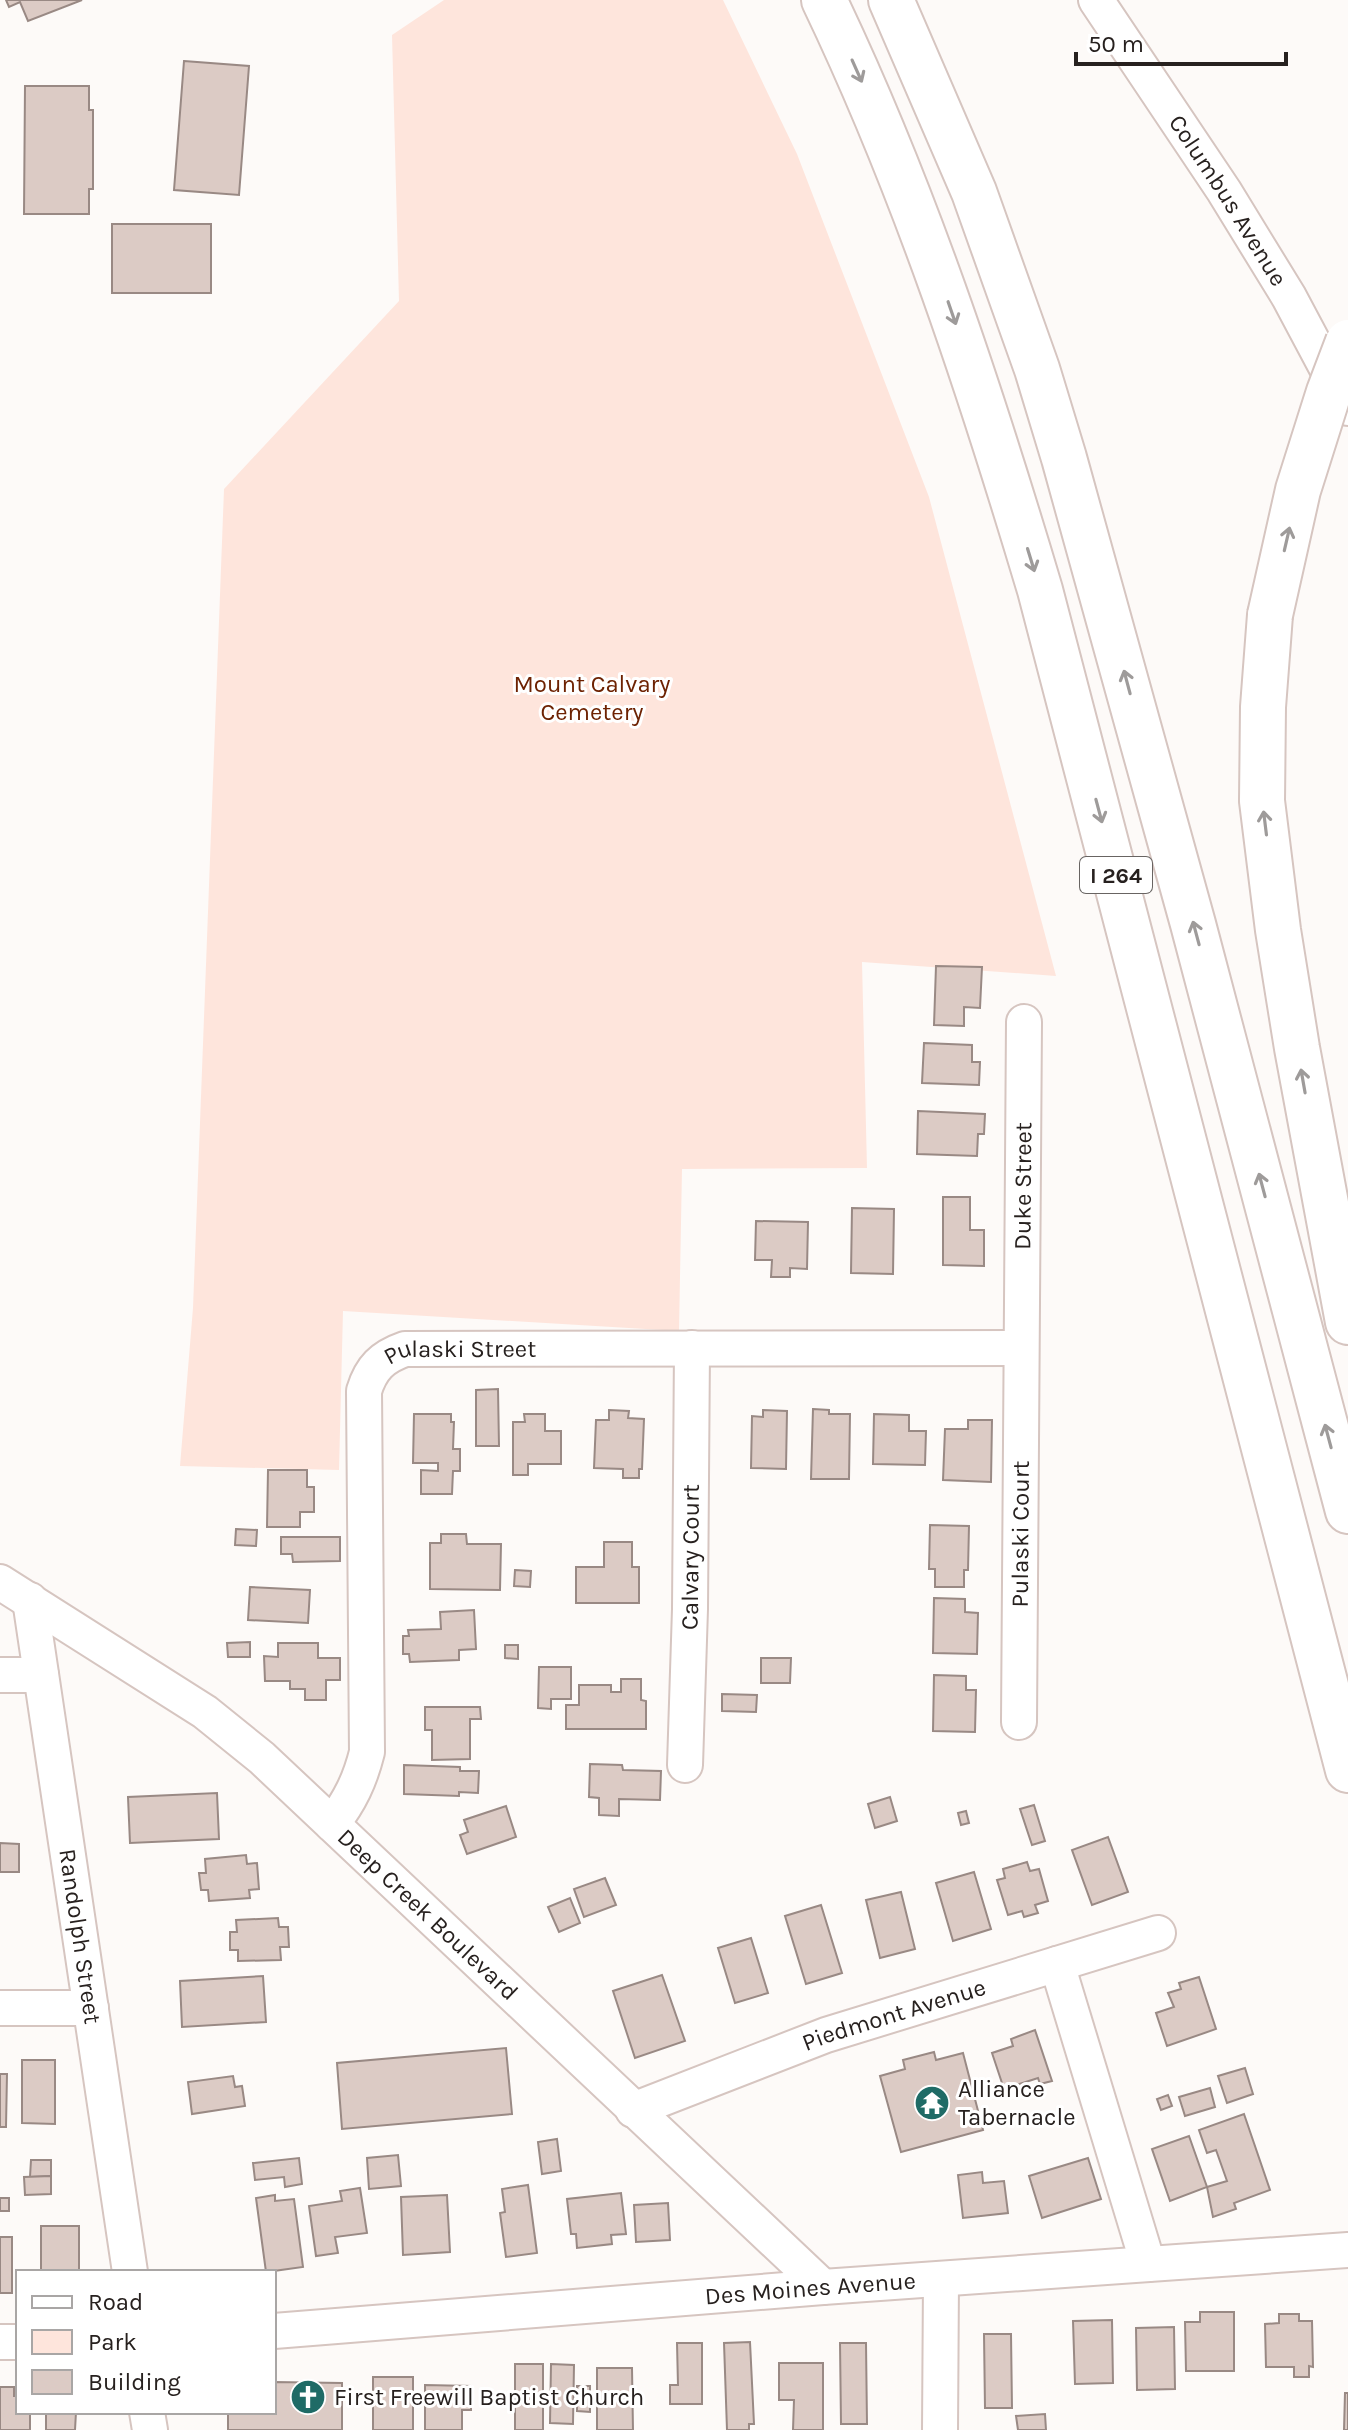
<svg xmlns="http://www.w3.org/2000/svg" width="1348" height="2430" font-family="Karla,sans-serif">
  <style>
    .green { fill: #fee5dc }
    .building { fill: #dccbc5; stroke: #998984; stroke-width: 2 }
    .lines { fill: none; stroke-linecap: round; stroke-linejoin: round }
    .minor-casing { stroke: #d6c5c0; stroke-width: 38 }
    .highway-casing { stroke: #d6c5c0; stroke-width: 48 }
    .minor { stroke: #fff; stroke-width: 34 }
    .highway { stroke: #fff; stroke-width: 44 }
    .highway-bridge-casing { stroke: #d6c5c0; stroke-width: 48; stroke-linecap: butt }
    .highway-bridge { stroke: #fff; stroke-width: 44 }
    .oneway { stroke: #9e9b9a }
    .labels { text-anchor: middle; stroke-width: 6; stroke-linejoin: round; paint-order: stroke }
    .shield { fill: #fff; stroke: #686462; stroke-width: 2 }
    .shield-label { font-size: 22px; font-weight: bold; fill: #27211f }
    .street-label { font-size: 24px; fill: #27211f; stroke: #fff }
    .park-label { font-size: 24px; fill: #6d2202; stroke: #fff }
    .poi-label { font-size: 24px; fill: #27211f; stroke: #fff; text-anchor: start }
  </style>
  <rect width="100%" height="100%" fill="#fdfaf8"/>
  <path class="green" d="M444,0h279l74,154 132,343 127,479 -194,-14 5,206 -185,1 -3,162 -336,-20 -4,159 -159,-4 13,-158 31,-819 175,-188 -7,-266z"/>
  <g class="building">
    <path d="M6,0h76l-54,21 -8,-19 -11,5z"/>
    <path d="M184,61l65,5 -10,129 -65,-5z"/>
    <path d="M25,86h64v24h4v79h-4v25h-65z"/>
    <rect x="112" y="224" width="99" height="69"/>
    <path d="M936,966l46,1 -2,41 -16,-1v19l-30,-1z"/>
    <path d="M924,1043l48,2v17h8l-1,23 -57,-2z"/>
    <path d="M918,1111l67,3 -1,20h-6l-1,22 -60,-2z"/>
    <path d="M943,1197h27v33h14v36l-41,-1z"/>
    <path d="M852,1208l42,1 -1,65 -42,-1z"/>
    <path d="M756,1221l52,1 -1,47 -17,-1v9h-19l1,-17h-17z"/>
    <path d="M498,1389l1,57h-23v-56z"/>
    <path d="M813,1409l16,1v4h21l-1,65h-38z"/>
    <path d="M609,1410l20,1 -1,7 16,1 -2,50h-3v9h-16v-9l-29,-1 2,-48h13z"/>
    <path d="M763,1410l24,1 -1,58 -35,-1 1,-52 11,1z"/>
    <path d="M414,1414h37v8h3l-1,27h7v22h-7l-1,23h-31v-24l17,1v-8h-25z"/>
    <path d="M524,1414h21v17h16v33h-33v11h-15v-53h12z"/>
    <path d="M874,1414l35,1v16h17l-1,34 -52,-1z"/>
    <path d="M968,1420h24l-1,62 -48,-2 2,-51h23z"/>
    <path d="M268,1470h39v17h7v25h-14v15h-33z"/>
    <path d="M930,1525l39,1 -1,44h-4v17h-29v-18h-6z"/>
    <path d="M236,1529l21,1 -1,16 -21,-1z"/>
    <path d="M441,1534h25l1,10h34l-1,46 -70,-1v-46h11z"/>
    <path d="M281,1537h59v24l-47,1 -1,-8h-11z"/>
    <path d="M604,1542h28v25h7v36h-63v-36h28z"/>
    <path d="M515,1570l16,1 -1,16 -16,-1z"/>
    <path d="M250,1587l60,3 -2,33 -60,-3z"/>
    <path d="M934,1598l31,1v13l13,1 -1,41 -44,-1z"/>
    <path d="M474,1610l2,39 -17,1v10l-49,2 -1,-8h-6v-18h6l-1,-6 33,-1 -1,-17z"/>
    <path d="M250,1642v15h-22l-1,-14z"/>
    <path d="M278,1643h40v15h22v22h-14v20h-21v-11h-15v-8h-25l-1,-25 14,1z"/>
    <path d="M505,1645h13v14l-13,-1z"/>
    <path d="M761,1658h30l-1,25h-29z"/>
    <path d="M539,1667h32v32h-20v10l-13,-1z"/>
    <path d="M934,1675l32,1v14h10l-1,42 -42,-1z"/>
    <path d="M621,1679h20v21l5,1v28h-80v-24h13v-20h32v7h10z"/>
    <path d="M722,1694l35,1 -1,17 -34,-1z"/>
    <path d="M425,1707h55l1,12h-11v40l-38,1v-30h-7z"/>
    <path d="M590,1764l32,1 1,5 38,1 -1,29 -41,-1v17l-20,-1v-17l-10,-1z"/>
    <path d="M404,1765l56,2v4h19l-1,22 -19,-1v4l-55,-2z"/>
    <path d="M217,1793l2,46 -89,4 -2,-46z"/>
    <path d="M890,1797l7,24 -22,7 -7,-24z"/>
    <path d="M1034,1805l11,36 -13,4 -12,-36z"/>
    <path d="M506,1806l10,31 -49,17 -7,-19 8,-3 -4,-12z"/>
    <path d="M966,1811l3,12 -8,2 -3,-12z"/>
    <path d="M1108,1837l20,55 -36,13 -20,-55z"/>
    <path d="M0,1843l19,1v28h-19z"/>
    <path d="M246,1855l1,9 10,-1 2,26 -10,1 1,8 -41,3 -1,-11h-7l-2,-17h7l-1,-14z"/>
    <path d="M1027,1862l3,9 9,-2 9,32 -13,4 3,8 -14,4 -2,-6 -14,4 -11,-35 8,-2 -2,-9z"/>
    <path d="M974,1872l17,57 -38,12 -17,-58z"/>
    <path d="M605,1878l11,27 -32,12 -10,-28z"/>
    <path d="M901,1892l14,57 -35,9 -14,-58z"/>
    <path d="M570,1898l10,25 -21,9 -11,-25z"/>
    <path d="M821,1905l21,68 -36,11 -21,-68z"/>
    <path d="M278,1918l1,9h9l1,20h-9l1,13 -43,1v-11h-8v-18h7l-1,-12z"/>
    <path d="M751,1938l17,55 -33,10 -17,-55z"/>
    <path d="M662,1975l23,66 -50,17 -22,-67z"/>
    <path d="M263,1976l3,46 -84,5 -2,-46z"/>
    <path d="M1199,1977l17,52 -49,17 -11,-33 18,-6 -6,-14 13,-4 -2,-6z"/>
    <path d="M1035,2030l17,51 -12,3 -2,-6 -34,11 -12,-36 21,-7 -2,-7z"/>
    <path d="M506,2048l6,66 -170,15 -5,-66z"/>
    <path d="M934,2052l2,8 27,-7 20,77 -82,22 -21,-76 25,-7 -2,-9z"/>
    <path d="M22,2060h33v64l-33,-1z"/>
    <path d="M1245,2068l8,26 -26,9 -9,-27z"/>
    <path d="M0,2074h7l-1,53h-6z"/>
    <path d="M233,2076l2,11 7,-1 3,20 -53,8 -4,-32z"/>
    <path d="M1210,2088l5,19 -30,9 -6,-19z"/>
    <path d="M1168,2095l4,11 -11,4 -4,-11z"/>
    <path d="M1244,2114l26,76 -36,13 2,6 -23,8 -6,-30 20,-6 -11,-31 -9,3 -8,-23z"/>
    <path d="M1189,2136l18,51 -37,14 -18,-52z"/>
    <path d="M557,2139l4,32 -19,3 -4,-32z"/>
    <path d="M398,2155l3,31 -32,3 -2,-31z"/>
    <path d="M299,2158l3,26 -17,3 -1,-10 -29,3 -2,-17z"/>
    <path d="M1088,2158l13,41 -59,19 -13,-42z"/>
    <path d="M31,2160h20v16l-21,1z"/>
    <path d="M982,2172l1,11 21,-2 4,32 -45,5 -5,-43z"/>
    <path d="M51,2176v18l-26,1 -1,-18z"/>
    <path d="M528,2185l9,68 -31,4 -6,-44 5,-1 -3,-23z"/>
    <path d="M360,2188l7,45 -32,4 3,16 -22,3 -7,-50 33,-5 -2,-10z"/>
    <path d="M621,2193l5,41 -15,1 1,9 -35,4 -1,-14h-5l-4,-35z"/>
    <path d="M275,2195v6l19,-2 9,68 -37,5 -10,-74z"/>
    <path d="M447,2195l3,57 -47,3 -2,-58z"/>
    <rect x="0" y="2198" width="9" height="13"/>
    <path d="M668,2203l2,37 -34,2 -2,-37z"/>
    <rect x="41" y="2226" width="38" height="46"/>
    <rect x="0" y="2237" width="12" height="56"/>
    <path d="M1200,2312h34v59h-48l-1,-49h15z"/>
    <path d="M1279,2314h20v7h13l1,46 -4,-1v11h-15v-10h-28l-1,-43 14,-1z"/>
    <path d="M1112,2320l1,63 -38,1 -2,-63z"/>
    <path d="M1174,2327l1,62 -38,1 -1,-62z"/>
    <path d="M984,2334h27l1,74h-27z"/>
    <path d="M750,2342l4,82h-5v6h-22l-3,-87z"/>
    <path d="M677,2343h25v61h-32v-19h8z"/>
    <path d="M840,2343h26l1,81h-26z"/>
    <path d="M779,2363h44v67h-30l1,-30h-15z"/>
    <rect x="515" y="2364" width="28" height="66"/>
    <path d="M551,2364l23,1 -1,59 -23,-1z"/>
    <path d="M597,2368h35l1,62h-36z"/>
    <rect x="373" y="2377" width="40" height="53"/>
    <path d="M274,2382l68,1v47h-114v-18h46z"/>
    <path d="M425,2385l46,1v24h-9v20h-37z"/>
    <path d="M577,2386h13v26l-13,-1z"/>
    <path d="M0,2387h14v9h4v16h12v18h-30z"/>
    <path d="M1345,2393h3v37h-4z"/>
    <path d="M46,2412h30l-1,18h-29z"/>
    <path d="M1045,2414l1,16h-28l-2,-14z"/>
  </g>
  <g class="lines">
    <defs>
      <g id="minor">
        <path id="s1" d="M1096,0l128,191 65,106 59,111"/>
        <path id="s2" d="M0,1582l205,130 57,46 561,529"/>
        <path id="s3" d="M30,1600l100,672"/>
        <path d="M0,1675h41"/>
        <path id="s4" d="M1019,1722l5,-700"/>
        <path id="s5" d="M685,1765l5,-156 2,-261"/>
        <path id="s6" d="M332,1824c18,-23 28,-44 35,-72l-3,-361c7,-23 18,-34 41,-42l615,-1"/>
        <path d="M1057,1964l91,300"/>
        <path d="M0,2008h91"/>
        <path id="s7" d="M633,2110l193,-75 332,-102"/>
        <path id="s8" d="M274,2331l549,-44 525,-37"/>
        <path d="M0,2342h18"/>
        <path d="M147,2412l3,18"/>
        <path d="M940,2430l1,-151"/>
      </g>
      <g id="highway">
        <path d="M824,0c91,190 156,389 216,590l308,1180"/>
        <path d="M891,0l83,192 63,177 27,89 129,466 155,587"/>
        <path d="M1270,615l-7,92 -1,94 16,129 19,118 51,274"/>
      </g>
    </defs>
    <use href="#minor" class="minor-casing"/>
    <use href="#highway" class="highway-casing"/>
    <use href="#minor" class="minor"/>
    <use href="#highway" class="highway"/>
    <defs>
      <path id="highway-bridge" d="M1270,615l28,-125 31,-98 19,-50"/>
    </defs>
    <use href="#highway-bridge" class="highway-bridge-casing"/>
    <use href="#highway-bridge" class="highway-bridge"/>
  </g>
  <defs><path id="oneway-shaft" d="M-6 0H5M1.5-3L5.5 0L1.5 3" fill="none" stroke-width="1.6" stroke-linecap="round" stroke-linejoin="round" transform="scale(2)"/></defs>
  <g class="oneway">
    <use href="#oneway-shaft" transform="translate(857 71) rotate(66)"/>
    <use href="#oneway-shaft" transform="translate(952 313) rotate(71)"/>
    <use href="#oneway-shaft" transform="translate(1287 539) rotate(-77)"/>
    <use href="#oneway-shaft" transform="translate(1031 560) rotate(73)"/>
    <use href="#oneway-shaft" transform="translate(1127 682) rotate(-105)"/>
    <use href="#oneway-shaft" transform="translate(1099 811) rotate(75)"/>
    <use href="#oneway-shaft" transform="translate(1265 823) rotate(-97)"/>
    <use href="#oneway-shaft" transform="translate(1196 933) rotate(-105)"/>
    <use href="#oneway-shaft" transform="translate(1303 1081) rotate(-100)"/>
    <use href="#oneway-shaft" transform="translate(1262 1185) rotate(-105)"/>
    <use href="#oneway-shaft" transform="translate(1328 1436) rotate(-105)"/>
  </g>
  <defs>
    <symbol id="temple-disc" viewBox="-11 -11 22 22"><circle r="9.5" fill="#1f6b66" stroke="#fff"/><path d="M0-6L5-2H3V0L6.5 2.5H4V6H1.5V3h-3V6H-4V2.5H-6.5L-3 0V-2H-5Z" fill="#fff"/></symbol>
    <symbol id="church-disc" viewBox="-11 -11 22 22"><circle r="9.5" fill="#1f6b66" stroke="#fff"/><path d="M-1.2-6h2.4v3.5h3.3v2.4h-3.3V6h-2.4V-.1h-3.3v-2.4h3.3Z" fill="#fff"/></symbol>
  </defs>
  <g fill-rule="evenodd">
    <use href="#temple-disc" x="912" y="2083" width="40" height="40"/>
    <use href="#church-disc" x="288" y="2377" width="40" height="40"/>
  </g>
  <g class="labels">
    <rect class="shield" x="1080" y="857" width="72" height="36" rx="6"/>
    <g class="shield-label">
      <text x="1116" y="883">I 264</text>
    </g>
    <g class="street-label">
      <text dy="8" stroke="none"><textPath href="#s1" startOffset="240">Columbus Avenue</textPath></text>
      <text dy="8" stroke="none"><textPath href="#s4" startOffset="536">Duke Street</textPath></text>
      <text dy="8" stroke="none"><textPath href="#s6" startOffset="558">Pulaski Street</textPath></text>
      <text dy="8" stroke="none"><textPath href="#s4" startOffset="188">Pulaski Court</textPath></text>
      <text dy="8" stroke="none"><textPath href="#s5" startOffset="208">Calvary Court</textPath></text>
      <text dy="8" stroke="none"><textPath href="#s2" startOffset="544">Deep Creek Boulevard</textPath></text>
      <text dy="8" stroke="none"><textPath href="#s3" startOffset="340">Randolph Street</textPath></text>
      <text dy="8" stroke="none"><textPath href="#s7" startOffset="278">Piedmont Avenue</textPath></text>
      <text dy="8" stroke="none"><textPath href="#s8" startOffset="538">Des Moines Avenue</textPath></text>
    </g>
    <g class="park-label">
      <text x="592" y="692">Mount Calvary<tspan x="592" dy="28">Cemetery</tspan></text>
    </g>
    <g class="poi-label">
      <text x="958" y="2097">Alliance<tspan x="958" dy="28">Tabernacle</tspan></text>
      <text x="334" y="2405">First Freewill Baptist Church</text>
    </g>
  </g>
  <rect x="16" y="2270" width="260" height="144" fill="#ffffff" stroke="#a9a6a5" stroke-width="2"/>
  <rect x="32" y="2296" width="40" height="12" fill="#ffffff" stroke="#a9a6a5" stroke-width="2"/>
  <text x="88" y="2310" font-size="24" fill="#27211f">Road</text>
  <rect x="32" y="2330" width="40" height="24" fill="#fee5dc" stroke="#a9a6a5" stroke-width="2"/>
  <text x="88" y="2350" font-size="24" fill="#27211f">Park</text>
  <rect x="32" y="2370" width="40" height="24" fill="#dccbc5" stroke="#a9a6a5" stroke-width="2"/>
  <text x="88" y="2390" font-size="24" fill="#27211f">Building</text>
  <path d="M1076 52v12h210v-12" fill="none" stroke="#27211f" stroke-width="4"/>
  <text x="1088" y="52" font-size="24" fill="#27211f" stroke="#ffffff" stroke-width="6" paint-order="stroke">50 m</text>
</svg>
